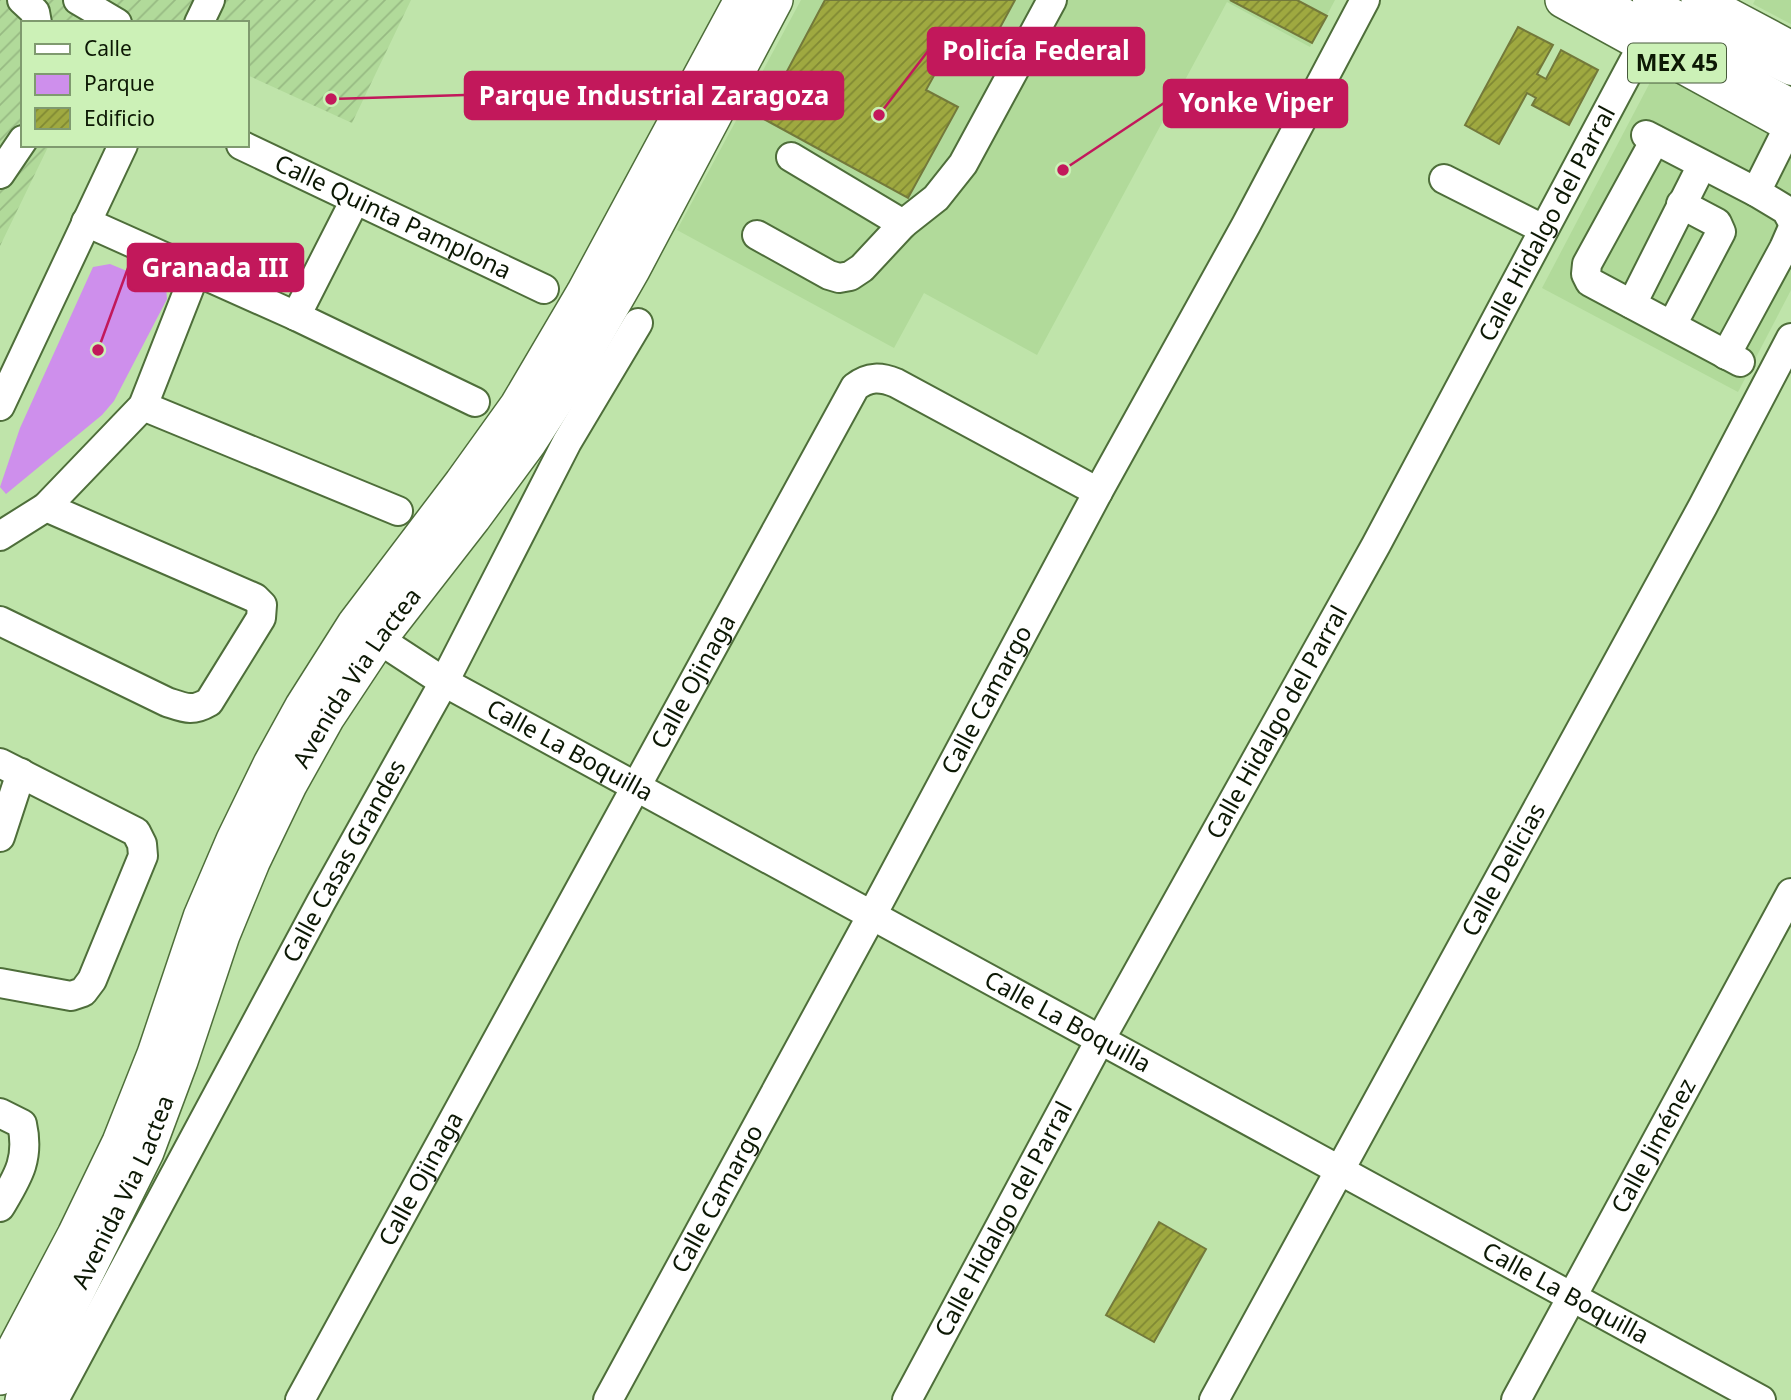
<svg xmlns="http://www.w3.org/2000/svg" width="1791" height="1400" font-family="'Noto Sans',sans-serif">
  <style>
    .built { fill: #b1da9a }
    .industrial { fill: url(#industrial-furrows) }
    .green { fill: #ce8fec }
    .building { fill: url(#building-hatch); stroke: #73793b; stroke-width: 2 }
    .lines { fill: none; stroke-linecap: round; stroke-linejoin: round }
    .minor-casing { stroke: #4e6e3a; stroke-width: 32 }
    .major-casing { stroke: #4e6e3a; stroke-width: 38 }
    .minor { stroke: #fff; stroke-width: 28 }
    .major { stroke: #fff; stroke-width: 35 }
    .labels { text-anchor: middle; stroke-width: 5; stroke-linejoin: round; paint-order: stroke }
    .shield { fill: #ccf1b7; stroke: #46593a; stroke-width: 2 }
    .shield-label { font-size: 23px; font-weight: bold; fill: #0c1804 }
    .street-label { font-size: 24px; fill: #0c1804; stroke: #ccf1b7 }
    .leader { fill: none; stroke: #c2185b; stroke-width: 2.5 }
    .callout-dot { fill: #c2185b; stroke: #ccf1b7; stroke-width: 2.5 }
    .callout { fill: #c2185b; stroke: #c2185b; stroke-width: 2.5 }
    .callout-label { font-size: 26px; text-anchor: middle; font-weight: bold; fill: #fff }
  </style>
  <defs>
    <pattern id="industrial-furrows" width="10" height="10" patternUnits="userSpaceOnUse" patternTransform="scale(1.75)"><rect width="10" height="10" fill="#b1da9a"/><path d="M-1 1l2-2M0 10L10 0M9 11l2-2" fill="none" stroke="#97ba83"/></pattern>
    <pattern id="building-hatch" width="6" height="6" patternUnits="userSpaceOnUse" patternTransform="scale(1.75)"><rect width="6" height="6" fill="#9fa940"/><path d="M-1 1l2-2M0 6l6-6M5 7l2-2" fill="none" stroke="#808933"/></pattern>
  </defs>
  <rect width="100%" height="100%" fill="#bfe4aa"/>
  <g class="built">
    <path d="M801,0h534l-25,47 -83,-45 -190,353 -113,-62 -30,55 -217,-118z"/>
    <path d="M1755,0h36v24l-38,-20z"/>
    <path d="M1655,73l136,72v145l-53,102 -196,-104z"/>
  </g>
  <path class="industrial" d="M0,0h411l-59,123 -105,-48v-52h-112l-20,-10 -5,10h-87v122h26l-49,101z"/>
  <path class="green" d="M110,264l56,23 1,12 -53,102 -12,14 -96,79 -6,-7 20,-59 73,-161z"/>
  <g class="building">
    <path d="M825,0h190l-37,68 -31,-16 -21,38 32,17 -50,91 -146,-80z"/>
    <path d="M1230,0h67l30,16 -15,27z"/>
    <path d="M1518,27l35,18 -16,29 9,5 15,-29 37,20 -29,55 -37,-20 4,-7 -9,-5 -28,51 -34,-19z"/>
    <path d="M1159,1222l47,27 -52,93 -48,-27z"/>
  </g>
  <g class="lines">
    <defs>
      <g id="minor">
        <path d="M22,0l13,12 2,11"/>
        <path d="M78,0l39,23"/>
        <path d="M1601,0l190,103"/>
        <path d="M1647,0l144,71"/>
        <path d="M199,23l11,-23"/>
        <path d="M1646,135l110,57 30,18 5,9"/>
        <path d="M1655,140l-68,124 -1,10 4,8 150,80"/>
        <path id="s1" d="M241,145l303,144"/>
        <path d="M791,157l112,67"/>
        <path d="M0,174l23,-34"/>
        <path d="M1444,179l99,50"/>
        <path d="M1756,192l34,-68"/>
        <path d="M86,222l210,94 179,86"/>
        <path d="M757,235l72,40 10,3 11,-2 12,-8 41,-44 33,-26 27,-34 89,-164"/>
        <path d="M1632,304l70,-139"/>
        <path d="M296,316l59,-116"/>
        <path d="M1672,325l49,-93 -4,-9 -36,-19"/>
        <path d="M1726,355l58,-107 7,-16"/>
        <path d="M0,406l123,-261"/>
        <path d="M143,406l255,105"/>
        <path d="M0,536l46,-29 97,-101 53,-135"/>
        <path d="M0,621l167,81c18,6 25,10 42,0l52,-84 1,-13 -7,-7 -209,-91"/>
        <path id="s2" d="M363,629l81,53 1317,718"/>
        <path d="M0,763l136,69 6,12 1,12 -51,124 -9,12 -12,4 -71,-13"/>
        <path d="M0,837l21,-64"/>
        <path d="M0,1113l22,11c8,36 -5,54 -22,83"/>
        <path id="s3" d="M54,1400l267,-498 123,-220 123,-240 71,-119"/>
        <path id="s4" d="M300,1400l555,-1013c14,-11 26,-10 41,-4l202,109"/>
        <path id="s5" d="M608,1400l264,-485 226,-423 148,-267 119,-225"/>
        <path id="s6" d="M907,1400l193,-360 276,-495 267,-501"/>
        <path id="s7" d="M1214,1400l489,-894 88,-168"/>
        <path id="s8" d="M1516,1400l275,-507"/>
      </g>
      <g id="major">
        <path d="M1563,0l228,125"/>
        <path d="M1699,0l92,49"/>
        <path d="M0,1377l75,-142 45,-93 35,-88 46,-137 33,-77 37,-76 32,-58 52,-82 107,-141 56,-78 66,-112 158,-293"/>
        <path id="s9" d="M23,1400l123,-248 34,-91 42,-126 30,-73 37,-77 38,-68 51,-77 95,-122 56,-76 40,-62 63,-110 143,-270"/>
      </g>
    </defs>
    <use href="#minor" class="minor-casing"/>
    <use href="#major" class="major-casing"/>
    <use href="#minor" class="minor"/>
    <use href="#major" class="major"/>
  </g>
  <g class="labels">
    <rect class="shield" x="1628" y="43.5" width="98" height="39" rx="5"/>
    <g class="shield-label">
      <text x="1677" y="71">MEX 45</text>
    </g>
    <g class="street-label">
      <text dy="8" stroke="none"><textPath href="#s1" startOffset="168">Calle Quinta Pamplona</textPath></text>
      <text dy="8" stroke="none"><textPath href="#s6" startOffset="1339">Calle Hidalgo del Parral</textPath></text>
      <text dy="8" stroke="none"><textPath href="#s9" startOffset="798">Avenida Via Lactea</textPath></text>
      <text dy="8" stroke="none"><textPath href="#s4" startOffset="819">Calle Ojinaga</textPath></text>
      <text dy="8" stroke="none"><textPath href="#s5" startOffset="796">Calle Camargo</textPath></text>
      <text dy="8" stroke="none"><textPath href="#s6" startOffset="772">Calle Hidalgo del Parral</textPath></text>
      <text dy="8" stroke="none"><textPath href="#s2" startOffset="240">Calle La Boquilla</textPath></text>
      <text dy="8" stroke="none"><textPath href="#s3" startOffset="612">Calle Casas Grandes</textPath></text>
      <text dy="8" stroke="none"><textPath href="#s7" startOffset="604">Calle Delicias</textPath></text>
      <text dy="8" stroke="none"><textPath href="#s2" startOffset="807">Calle La Boquilla</textPath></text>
      <text dy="8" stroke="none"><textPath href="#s8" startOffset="289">Calle Jiménez</textPath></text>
      <text dy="8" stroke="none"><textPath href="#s4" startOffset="252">Calle Ojinaga</textPath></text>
      <text dy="8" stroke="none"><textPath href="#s9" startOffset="231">Avenida Via Lactea</textPath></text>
      <text dy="8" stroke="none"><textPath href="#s5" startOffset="229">Calle Camargo</textPath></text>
      <text dy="8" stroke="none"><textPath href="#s6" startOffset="205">Calle Hidalgo del Parral</textPath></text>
      <text dy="8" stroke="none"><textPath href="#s2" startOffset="1374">Calle La Boquilla</textPath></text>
    </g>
  </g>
  <path class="leader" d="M879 115L928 51M331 99L465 95M1063 170L1164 103M98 350L128 268"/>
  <g class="callout-dot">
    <circle cx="879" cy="115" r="7"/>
    <circle cx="331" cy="99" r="7"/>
    <circle cx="1063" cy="170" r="7"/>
    <circle cx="98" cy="350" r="7"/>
  </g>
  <g class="callout">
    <rect x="928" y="28" width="216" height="47" rx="7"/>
    <rect x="465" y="72" width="378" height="47" rx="7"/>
    <rect x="1164" y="80" width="183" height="47" rx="7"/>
    <rect x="128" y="244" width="175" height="47" rx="7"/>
  </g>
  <g class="callout-label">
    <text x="1036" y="60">Policía Federal</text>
    <text x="654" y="105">Parque Industrial Zaragoza</text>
    <text x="1256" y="112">Yonke Viper</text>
    <text x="215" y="277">Granada III</text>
  </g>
  <rect x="21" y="21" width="228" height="126" fill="#ccf1b7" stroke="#7f9a6f" stroke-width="2"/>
  <rect x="35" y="44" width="35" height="10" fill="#ffffff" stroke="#7f9a6f" stroke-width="2"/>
  <text x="84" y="56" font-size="21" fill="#0c1804">Calle</text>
  <rect x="35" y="74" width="35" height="21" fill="#ce8fec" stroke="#7f9a6f" stroke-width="2"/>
  <text x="84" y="91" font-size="21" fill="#0c1804">Parque</text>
  <rect x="35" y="108" width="35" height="21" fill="url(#building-hatch)" stroke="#7f9a6f" stroke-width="2"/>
  <text x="84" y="126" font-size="21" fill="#0c1804">Edificio</text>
</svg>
